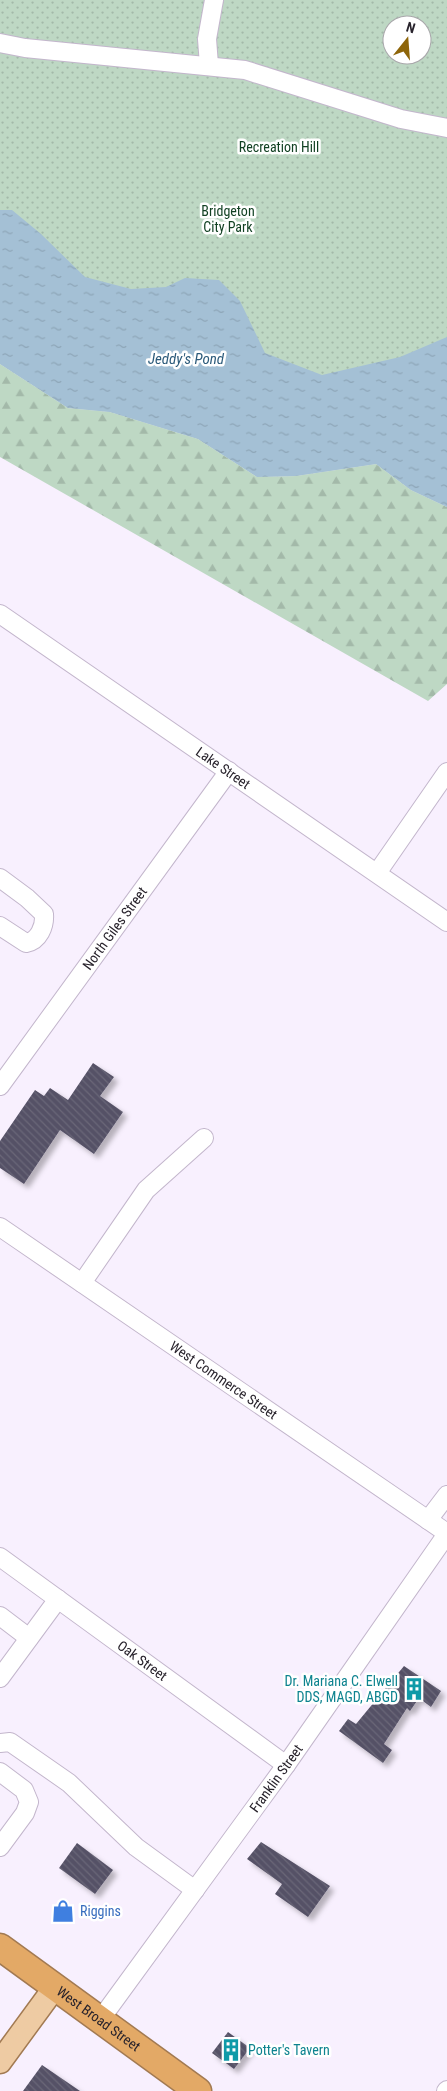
<svg xmlns="http://www.w3.org/2000/svg" width="447" height="2091" font-family="'Roboto Condensed',sans-serif">
  <style>
    .forest { fill: url(#forest-firs) }
    .park { fill: url(#park-dots); fill-rule: evenodd }
    .water { fill: url(#water-ripples) }
    .building { fill: url(#building-back-hatch); filter: url(#shadow) }
    .lines { fill: none; stroke-linecap: round; stroke-linejoin: round }
    .minor-casing { stroke: #c3b6cc; stroke-width: 20 }
    .major-casing { stroke: #a27a52; stroke-width: 25 }
    .highway-casing { stroke: #a27a52; stroke-width: 29 }
    .minor { stroke: #fff; stroke-width: 18 }
    .major { stroke: #eecba3; stroke-width: 22 }
    .highway { stroke: #e3a966; stroke-width: 26 }
    .labels { text-anchor: middle; stroke-width: 5; stroke-linejoin: round; paint-order: stroke }
    .park-label { font-size: 14px; fill: #124123; stroke: #fff }
    .street-label { font-size: 14px; fill: #28232c; stroke: #fff }
    .culture-label { font-size: 14px; fill: #0d838f; stroke: #fff; text-anchor: end }
    .shop-label { font-size: 14px; fill: #366cbe; stroke: #fff; text-anchor: start }
    .water-label { font-size: 15px; font-style: italic; fill: #2b5a7a; stroke: #fff }
  </style>
  <defs>
    <pattern id="forest-firs" width="22" height="20" patternUnits="userSpaceOnUse" patternTransform="scale(1.25)"><rect width="22" height="20" fill="#bed8c4"/><path d="M5 1l3.5 6h-7zM16 11l3.5 6h-7z" fill="#a3b9a9"/></pattern>
    <pattern id="park-dots" width="8" height="8" patternUnits="userSpaceOnUse" patternTransform="scale(1.25)"><rect width="8" height="8" fill="#bed8c4"/><path d="M2 2h.1M6 6h.1" fill="none" stroke="#a3b9a9" stroke-width="1.8" stroke-linecap="round"/></pattern>
    <pattern id="water-ripples" width="26" height="14" patternUnits="userSpaceOnUse" patternTransform="scale(1.25)"><rect width="26" height="14" fill="#a4c0d5"/><path d="M2 4q2-2 4 0t4 0M15 11q2-2 4 0t4 0" fill="none" stroke="#8da5b7"/></pattern>
    <pattern id="building-back-hatch" width="6" height="6" patternUnits="userSpaceOnUse" patternTransform="scale(1.25)"><rect width="6" height="6" fill="#555166"/><path d="M-1 5l2 2M0 0l6 6M5-1l2 2" fill="none" stroke="#6a6778"/></pattern>
    <filter id="shadow"><feDropShadow dx="4.5" dy="4.5" stdDeviation="2.5" flood-color="#0004"/></filter>
  </defs>
  <rect width="100%" height="100%" fill="#f8f0fe"/>
  <path class="forest" d="M0,364l68,44 42,4 88,27 59,38 39,-1 80,-12 35,26 36,17v177l-19,17 -428,-244z"/>
  <path class="park" d="M0,0h447v507l-36,-17 -35,-26 -80,12 -39,1 -59,-38 -88,-27 -42,-4 -68,-44zM392,25h30v30h-30z"/>
  <path class="water" d="M0,210h12l29,24 44,43 46,12 35,-2 19,-9 34,2 21,21 25,52 57,22 78,-18 47,-20v170l-36,-17 -35,-26 -80,12 -39,1 -59,-38 -88,-27 -42,-4 -68,-44z"/>
  <g class="building">
    <path d="M93,1063l21,14 -14,19 23,16 -29,42 -34,-24 -36,54 -24,-16v-27l35,-51 9,6 6,-8 18,12z"/>
    <path d="M404,1666l37,25 -10,16 -12,-9 -9,13 -3,-3 -23,36 8,6 -9,13 -44,-32 9,-12 8,5z"/>
    <path d="M261,1842l69,44 -22,31 -33,-23 7,-10 -35,-25z"/>
    <path d="M77,1843l36,27 -18,24 -36,-26z"/>
    <path d="M228,2032l22,16 -16,21 -22,-16z"/>
    <path d="M42,2065l38,26h-57z"/>
  </g>
  <g class="lines">
    <defs>
      <g id="minor">
        <path d="M0,43l25,5 220,22 156,49 46,9"/>
        <path d="M209,65l-2,-26 7,-39"/>
        <path id="s1" d="M0,614l447,308"/>
        <path d="M377,873l70,-101"/>
        <path d="M0,878l27,20 17,16c1,12 -5,27 -18,29l-26,-17"/>
        <path id="s2" d="M0,1086l229,-315"/>
        <path id="s3" d="M0,1227l447,306"/>
        <path d="M82,1283l64,-93 58,-52"/>
        <path d="M428,1520l19,-25"/>
        <path id="s4" d="M0,1557l286,208"/>
        <path d="M0,1616l29,22"/>
        <path d="M0,1678l58,-79"/>
        <path d="M0,1743l10,-1 59,41 67,64 59,43"/>
        <path d="M0,1772l24,18 5,12 -4,11 -25,34"/>
        <path id="s5" d="M100,2020l186,-255 161,-231"/>
        <path d="M446,2091l1,-1"/>
      </g>
      <path id="major" d="M0,2062l55,-75"/>
      <g id="highway">
        <path id="s6" d="M0,1947l198,144"/>
      </g>
    </defs>
    <use href="#minor" class="minor-casing"/>
    <use href="#major" class="major-casing"/>
    <use href="#highway" class="highway-casing"/>
    <use href="#minor" class="minor"/>
    <use href="#major" class="major"/>
    <use href="#highway" class="highway"/>
  </g>
  <defs>
    <symbol id="building-bare" viewBox="-9 -9 18 18"><path d="M-4-6H4V6H1V3H-1V6H-4ZM-2.5-4.3h1.7v1.8h-1.7ZM.8-4.3h1.7v1.8H.8ZM-2.5-1h1.7V.8h-1.7ZM.8-1h1.7V.8H.8Z" fill="#0f9aa8" stroke="#fff" stroke-width="2.5" paint-order="stroke"/></symbol>
    <symbol id="shop-bare" viewBox="-9 -9 18 18"><path d="M-5-2.5h2.3a2.7 3.5 0 0 1 5.4 0H5L5.5 6h-11ZM-1.5-2.5h3a1.5 2.3 0 0 0-3 0Z" fill="#3f7fe0" stroke="#fff" stroke-width="2.5" paint-order="stroke"/></symbol>
  </defs>
  <g fill-rule="evenodd">
    <use href="#building-bare" x="398" y="1673" width="32" height="32"/>
    <use href="#shop-bare" x="47" y="1895" width="32" height="32"/>
    <use href="#building-bare" x="215" y="2034" width="32" height="32"/>
  </g>
  <g class="labels">
    <g class="park-label">
      <text x="279" y="152">Recreation Hill</text>
      <text x="228" y="216">Bridgeton<tspan x="228" dy="16">City Park</tspan></text>
    </g>
    <g class="street-label">
      <text dy="5" stroke="none"><textPath href="#s1" startOffset="271">Lake Street</textPath></text>
      <text dy="5" stroke="none"><textPath href="#s2" startOffset="195">North Giles Street</textPath></text>
      <text dy="5" stroke="none"><textPath href="#s3" startOffset="271">West Commerce Street</textPath></text>
      <text dy="5" stroke="none"><textPath href="#s4" startOffset="176">Oak Street</textPath></text>
      <text dy="5" stroke="none"><textPath href="#s5" startOffset="299">Franklin Street</textPath></text>
      <text dy="5" stroke="none"><textPath href="#s6" startOffset="122">West Broad Street</textPath></text>
    </g>
    <g class="culture-label">
      <text x="398" y="1686">Dr. Mariana C. Elwell<tspan x="398" dy="16">DDS, MAGD, ABGD</tspan></text>
      <text x="248" y="2055" text-anchor="start">Potter's Tavern</text>
    </g>
    <g class="shop-label">
      <text x="80" y="1916">Riggins</text>
    </g>
    <g class="water-label">
      <text x="186" y="364">Jeddy's Pond</text>
    </g>
  </g>
  <g transform="translate(407 40) rotate(17)"><circle r="24" fill="#ffffff" stroke="#a9a7ab"/>
  <path d="M0-4L9 19L0 12L-9 19Z" fill="#8e6509"/>
  <text y="-8" font-size="14" font-weight="bold" text-anchor="middle" fill="#28232c">N</text>
  </g>
</svg>
